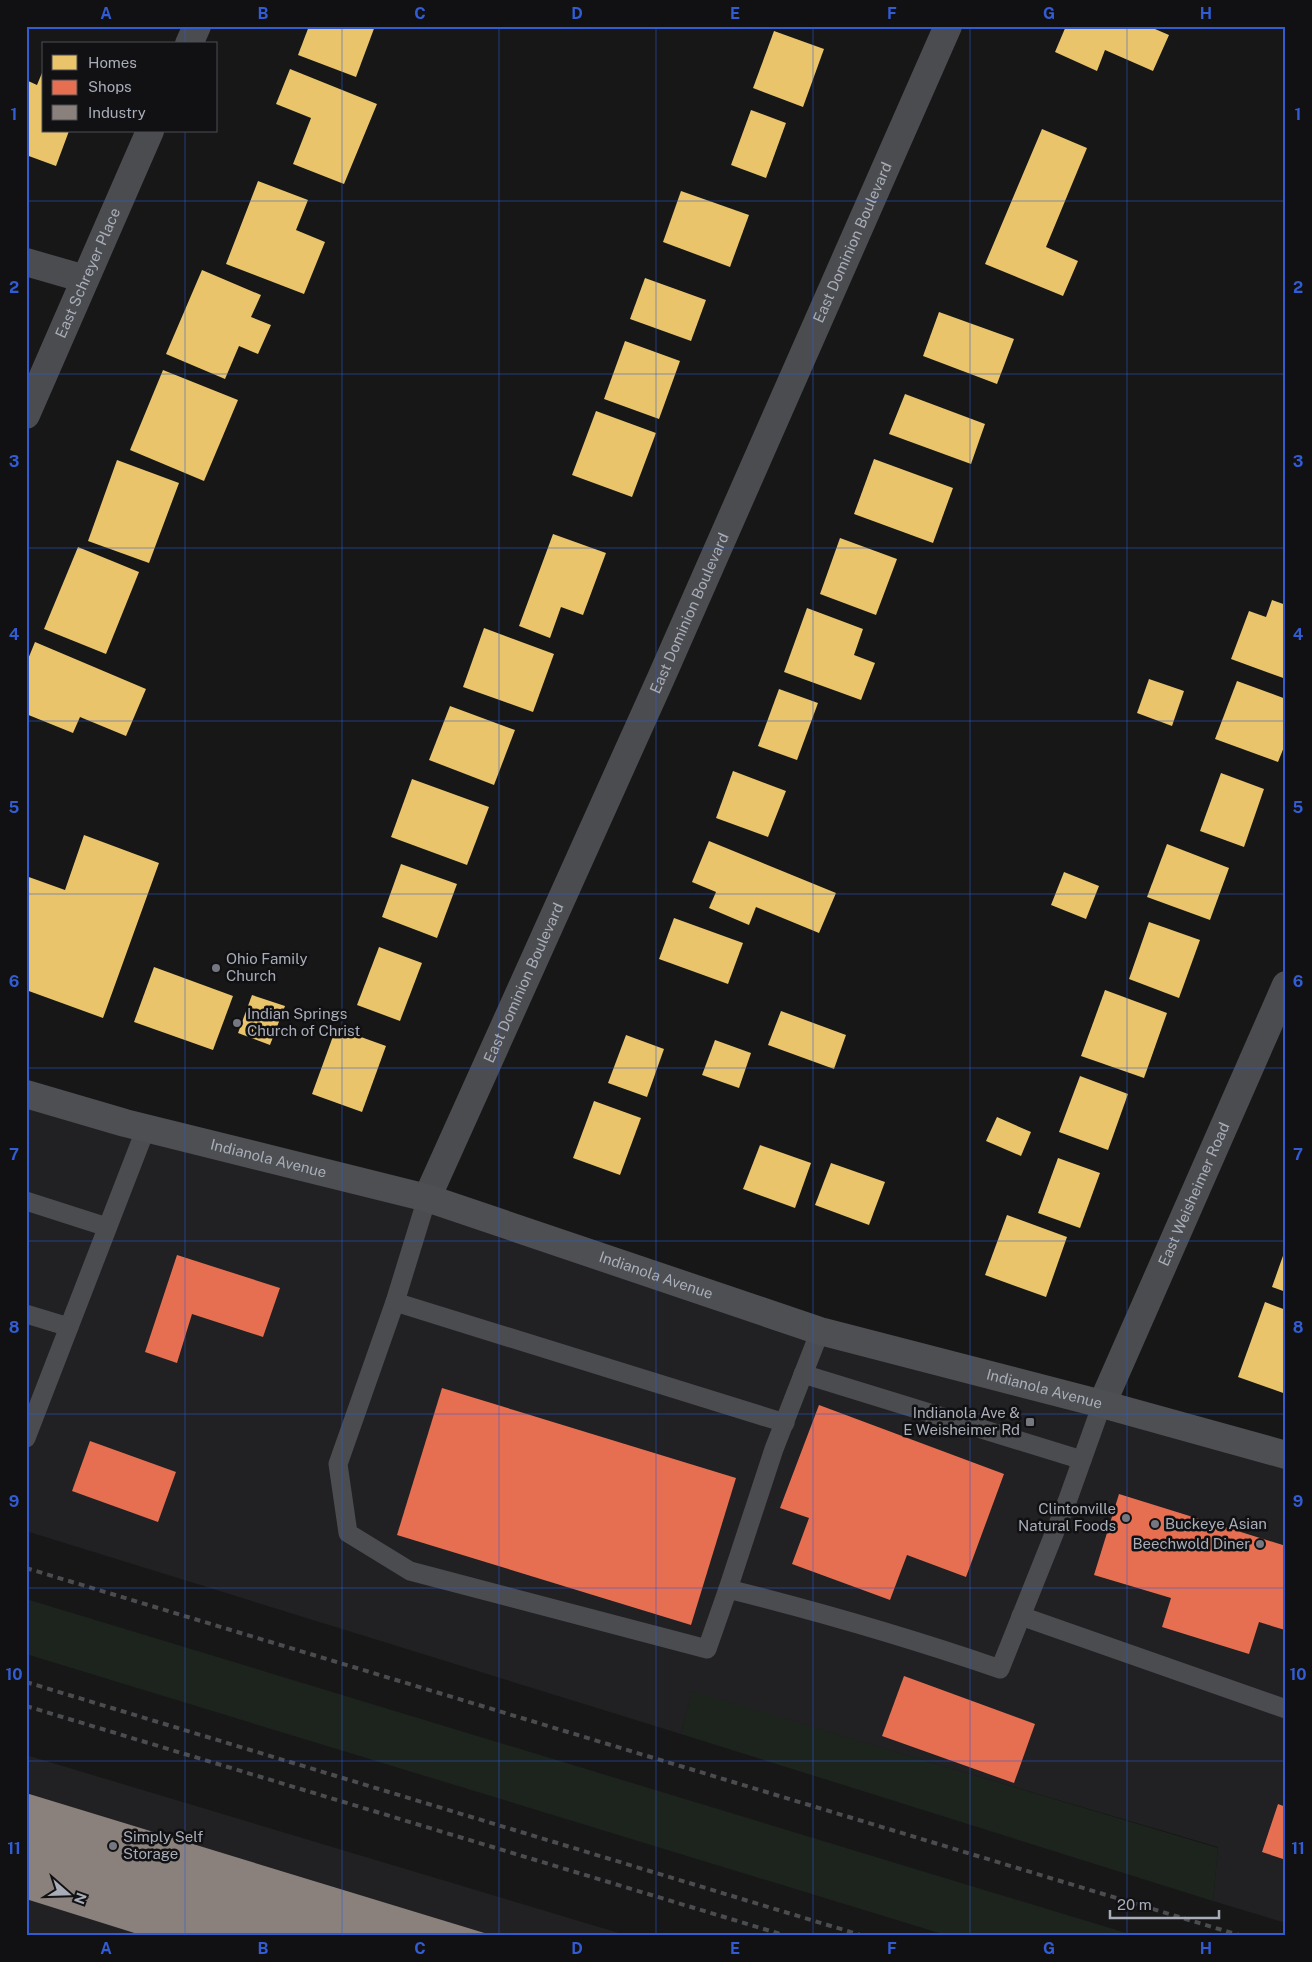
<svg xmlns="http://www.w3.org/2000/svg" width="1312" height="1962" font-family="'Public Sans',sans-serif">
  <style>
    .built { fill: #212123 }
    .green { fill: #1d241e }
    .homes { fill: #e9c46a }
    .shops { fill: #e76f51 }
    .industry { fill: #8a817c }
    .lines { fill: none; stroke-linecap: round; stroke-linejoin: round }
    .service { stroke: #4b4c50; stroke-width: 19 }
    .minor { stroke: #4b4c50; stroke-width: 28 }
    .primary { stroke: #4d4f52; stroke-width: 28 }
    .rail { stroke: #4b4c4f; stroke-width: 4; stroke-dasharray: 6 5; stroke-linecap: butt }
    .grid { fill: none; stroke: #325cd3; stroke-width: 1; stroke-opacity: 0.55 }
    .poi-dot { fill: #757880; stroke: #111113; stroke-width: 2 }
    .labels { text-anchor: middle; stroke-width: 5; stroke-linejoin: round; paint-order: stroke }
    .street-label { font-size: 15px; fill: #a8adb8; stroke: #111113 }
    .poi-label { font-size: 15px; fill: #a8adb8; stroke: #111113; text-anchor: start }
    .neatline { fill: none; stroke: #325cd3; stroke-width: 2 }
    .grid-label { font-size: 16px; text-anchor: middle; font-weight: bold; fill: #325cd3 }
  </style>
  <rect width="100%" height="100%" fill="#171717"/>
  <g class="built">
    <path d="M26,1096l1260,361v466l-73,-22 5,-54 -526,-155 -11,42 -655,-203z"/>
    <path d="M26,1755l603,181h-602z"/>
  </g>
  <g class="green">
    <path d="M26,1599l1110,337h-187l-923,-282z"/>
    <path d="M692,1691l526,157 -5,53 -532,-167z"/>
  </g>
  <g class="homes">
    <path d="M309,26h66l-19,51 -58,-22z"/>
    <path d="M1066,26h82l21,9 -16,36 -48,-21 -8,21 -42,-19z"/>
    <path d="M774,31l50,18 -21,58 -50,-19z"/>
    <path d="M44,68v63h25l-13,35 -30,-11v-75l11,5z"/>
    <path d="M290,69l87,35 -33,80 -51,-20 18,-46 -35,-14z"/>
    <path d="M751,110l35,13 -20,55 -35,-13z"/>
    <path d="M1042,129l45,19 -41,99 32,14 -15,35 -78,-32z"/>
    <path d="M258,181l50,19 -12,30 29,12 -21,52 -78,-30z"/>
    <path d="M681,191l68,24 -19,52 -67,-25z"/>
    <path d="M202,270l59,25 -10,22 20,8 -13,29 -19,-8 -14,33 -59,-25z"/>
    <path d="M645,278l61,22 -15,41 -61,-22z"/>
    <path d="M939,312l75,27 -17,45 -74,-28z"/>
    <path d="M625,341l55,20 -21,58 -55,-20z"/>
    <path d="M163,370l75,30 -34,81 -74,-31z"/>
    <path d="M905,394l80,30 -14,40 -82,-30z"/>
    <path d="M596,411l60,22 -24,64 -60,-22z"/>
    <path d="M874,459l79,29 -20,55 -79,-29z"/>
    <path d="M117,460l62,23 -30,80 -61,-22z"/>
    <path d="M553,534l53,19 -23,62 -22,-8 -11,31 -31,-12z"/>
    <path d="M840,538l57,21 -21,56 -56,-21z"/>
    <path d="M78,547l61,25 -33,82 -62,-25z"/>
    <path d="M1272,600l14,5v74l-55,-20 18,-48 17,6z"/>
    <path d="M807,608l56,21 -9,26 21,8 -14,37 -77,-28z"/>
    <path d="M484,628l70,26 -21,58 -70,-25z"/>
    <path d="M35,642l111,47 -20,47 -46,-19 -7,16 -47,-19v-50z"/>
    <path d="M1149,679l35,12 -12,35 -35,-13z"/>
    <path d="M1237,681l49,18v43l-8,20 -63,-23z"/>
    <path d="M779,689l39,14 -21,57 -39,-14z"/>
    <path d="M450,706l65,24 -21,55 -65,-25z"/>
    <path d="M733,771l53,20 -18,46 -52,-19z"/>
    <path d="M1221,773l43,16 -20,58 -44,-16z"/>
    <path d="M412,779l77,28 -22,58 -76,-28z"/>
    <path d="M84,835l75,28 -56,155 -77,-28v-114l39,14z"/>
    <path d="M709,841l127,52 -17,40 -63,-26 -7,18 -40,-17 7,-16 -24,-10z"/>
    <path d="M1167,844l62,24 -19,52 -63,-23z"/>
    <path d="M401,864l56,20 -20,54 -55,-21z"/>
    <path d="M1064,872l35,14 -13,33 -35,-14z"/>
    <path d="M674,918l69,25 -15,41 -69,-25z"/>
    <path d="M1149,922l51,18 -21,58 -50,-19z"/>
    <path d="M379,947l43,16 -22,58 -43,-16z"/>
    <path d="M154,967l79,29 -20,54 -79,-28z"/>
    <path d="M1105,990l62,23 -23,65 -63,-22z"/>
    <path d="M252,995l33,11 -15,39 -32,-12z"/>
    <path d="M781,1011l65,24 -12,34 -66,-24z"/>
    <path d="M336,1028l50,18 -24,66 -50,-18z"/>
    <path d="M626,1035l38,14 -17,48 -39,-14z"/>
    <path d="M715,1040l36,13 -12,35 -37,-13z"/>
    <path d="M1080,1076l48,18 -20,56 -49,-18z"/>
    <path d="M594,1101l47,17 -21,57 -47,-17z"/>
    <path d="M997,1117l34,15 -10,24 -35,-15z"/>
    <path d="M760,1145l51,18 -16,45 -52,-19z"/>
    <path d="M1058,1158l42,15 -20,55 -42,-15z"/>
    <path d="M831,1163l54,19 -16,43 -54,-20z"/>
    <path d="M1007,1215l60,22 -21,60 -61,-22z"/>
    <path d="M1285,1250h1v42l-14,-5z"/>
    <path d="M1265,1302l21,8v84l-48,-17z"/>
  </g>
  <g class="shops">
    <path d="M177,1255l103,33 -17,49 -71,-23 -15,49 -32,-11z"/>
    <path d="M442,1388l294,90 -45,147 -294,-90z"/>
    <path d="M819,1405l185,69 -38,103 -59,-22 -17,45 -98,-36 17,-46 -29,-10z"/>
    <path d="M90,1441l86,31 -18,50 -86,-31z"/>
    <path d="M1119,1494l167,52 -1,84 -26,-8 -10,32 -87,-27 9,-29 -77,-23z"/>
    <path d="M904,1676l131,48 -21,59 -132,-47z"/>
    <path d="M1278,1804l8,3v53l-24,-8z"/>
  </g>
  <path class="industry" d="M26,1793l465,142v1h-347l-118,-37z"/>
  <g class="lines">
    <g class="service">
      <path d="M427,1198l-32,104 -57,162 10,69 62,38 297,78 21,-60c92,23 182,49 272,80l68,-170 34,-95"/>
      <path d="M26,1201l81,26"/>
      <path d="M395,1302l390,121"/>
      <path d="M26,1314l43,13"/>
      <path d="M803,1374l279,86"/>
      <path d="M26,1438l120,-310"/>
      <path d="M728,1589l46,-140 46,-118"/>
      <path d="M1021,1616l265,93"/>
    </g>
    <g class="minor">
      <path d="M189,44l8,-18"/>
      <path d="M26,262l59,17"/>
      <path id="s1" d="M26,415l124,-284"/>
      <path id="s2" d="M427,1198l234,-520 287,-652"/>
      <path id="s3" d="M1102,1404l184,-419"/>
    </g>
    <path class="primary" id="s4" d="M26,1094l99,29 302,75 393,133 282,73 184,51"/>
    <g class="rail">
      <path d="M26,1568l1216,368"/>
      <path d="M26,1682l838,254"/>
      <path d="M26,1706l761,230"/>
    </g>
  </g>
  <path class="grid" d="M185,26v18M342,26v1910M499,26v1910M656,26v1910M813,26v1910M970,26v1910M1127,26v1910M185,131v1805M26,201h1260M26,374h1260M26,548h1260M26,721h1260M26,894h1260M26,1068h1260M26,1241h1260M26,1414h1260M26,1588h1260M26,1761h1260"/>
  <g class="poi-dot">
    <circle cx="216" cy="968" r="5"/>
    <circle cx="237" cy="1023" r="5"/>
    <rect x="1025" y="1417" width="10" height="10" rx="2.5"/>
    <circle cx="1126" cy="1518" r="5"/>
    <circle cx="1155" cy="1524" r="5"/>
    <circle cx="1260" cy="1544" r="5"/>
    <circle cx="113" cy="1846" r="5"/>
  </g>
  <g class="labels">
    <g class="street-label">
      <text dy="5" stroke="none"><textPath href="#s2" startOffset="1046">East Dominion Boulevard</textPath></text>
      <text dy="5" stroke="none"><textPath href="#s1" startOffset="155">East Schreyer Place</textPath></text>
      <text dy="5" stroke="none"><textPath href="#s2" startOffset="641">East Dominion Boulevard</textPath></text>
      <text dy="5" stroke="none"><textPath href="#s2" startOffset="236">East Dominion Boulevard</textPath></text>
      <text dy="5" stroke="none"><textPath href="#s4" startOffset="251">Indianola Avenue</textPath></text>
      <text dy="5" stroke="none"><textPath href="#s3" startOffset="229">East Weisheimer Road</textPath></text>
      <text dy="5" stroke="none"><textPath href="#s4" startOffset="656">Indianola Avenue</textPath></text>
      <text dy="5" stroke="none"><textPath href="#s4" startOffset="1061">Indianola Avenue</textPath></text>
    </g>
    <g class="poi-label">
      <text x="226" y="964">Ohio Family<tspan x="226" dy="17">Church</tspan></text>
      <text x="247" y="1019">Indian Springs<tspan x="247" dy="17">Church of Christ</tspan></text>
      <text x="1020" y="1418" text-anchor="end">Indianola Ave &amp;<tspan x="1020" dy="17">E Weisheimer Rd</tspan></text>
      <text x="1116" y="1514" text-anchor="end">Clintonville<tspan x="1116" dy="17">Natural Foods</tspan></text>
      <text x="1165" y="1529">Buckeye Asian</text>
      <text x="1250" y="1549" text-anchor="end">Beechwold Diner</text>
      <text x="123" y="1842">Simply Self<tspan x="123" dy="17">Storage</tspan></text>
    </g>
  </g>
  <rect width="1312" height="1962" fill="none" stroke="#111113" stroke-width="55"/>
  <rect x="42" y="42" width="175" height="90" fill="#111113" stroke="#4d4f55"/>
  <rect x="52" y="55" width="25" height="15" fill="#e9c46a" stroke="#4d4f55"/>
  <text x="88" y="68" font-size="15" fill="#a8adb8">Homes</text>
  <rect x="52" y="80" width="25" height="15" fill="#e76f51" stroke="#4d4f55"/>
  <text x="88" y="92" font-size="15" fill="#a8adb8">Shops</text>
  <rect x="52" y="105" width="25" height="15" fill="#8a817c" stroke="#4d4f55"/>
  <text x="88" y="118" font-size="15" fill="#a8adb8">Industry</text>
  <g transform="translate(68 1894) rotate(110)" stroke="#111113" stroke-width="4" paint-order="stroke">
  <path d="M0-4L9 19L0 12L-9 19Z" fill="#a8adb8"/>
  <text y="-8" font-size="14" font-weight="bold" text-anchor="middle" fill="#a8adb8">N</text>
  </g>
  <path d="M1110 1910v8h109v-8" fill="none" stroke="#a8adb8" stroke-width="2.5"/>
  <text x="1117" y="1910" font-size="15" fill="#a8adb8" stroke="#111113" stroke-width="4" paint-order="stroke">20 m</text>
  <rect x="28" y="28" width="1256" height="1906" class="neatline"/>
  <g class="grid-label">
    <text x="106" y="19">A</text>
    <text x="263" y="19">B</text>
    <text x="420" y="19">C</text>
    <text x="577" y="19">D</text>
    <text x="735" y="19">E</text>
    <text x="892" y="19">F</text>
    <text x="1049" y="19">G</text>
    <text x="1206" y="19">H</text>
    <text x="14" y="120">1</text>
    <text x="1298" y="120">1</text>
    <text x="14" y="293">2</text>
    <text x="1298" y="293">2</text>
    <text x="14" y="467">3</text>
    <text x="1298" y="467">3</text>
    <text x="14" y="640">4</text>
    <text x="1298" y="640">4</text>
    <text x="14" y="813">5</text>
    <text x="1298" y="813">5</text>
    <text x="14" y="987">6</text>
    <text x="1298" y="987">6</text>
    <text x="14" y="1160">7</text>
    <text x="1298" y="1160">7</text>
    <text x="14" y="1333">8</text>
    <text x="1298" y="1333">8</text>
    <text x="14" y="1507">9</text>
    <text x="1298" y="1507">9</text>
    <text x="14" y="1680">10</text>
    <text x="1298" y="1680">10</text>
    <text x="14" y="1854">11</text>
    <text x="1298" y="1854">11</text>
    <text x="106" y="1954">A</text>
    <text x="263" y="1954">B</text>
    <text x="420" y="1954">C</text>
    <text x="577" y="1954">D</text>
    <text x="735" y="1954">E</text>
    <text x="892" y="1954">F</text>
    <text x="1049" y="1954">G</text>
    <text x="1206" y="1954">H</text>
  </g>
</svg>
